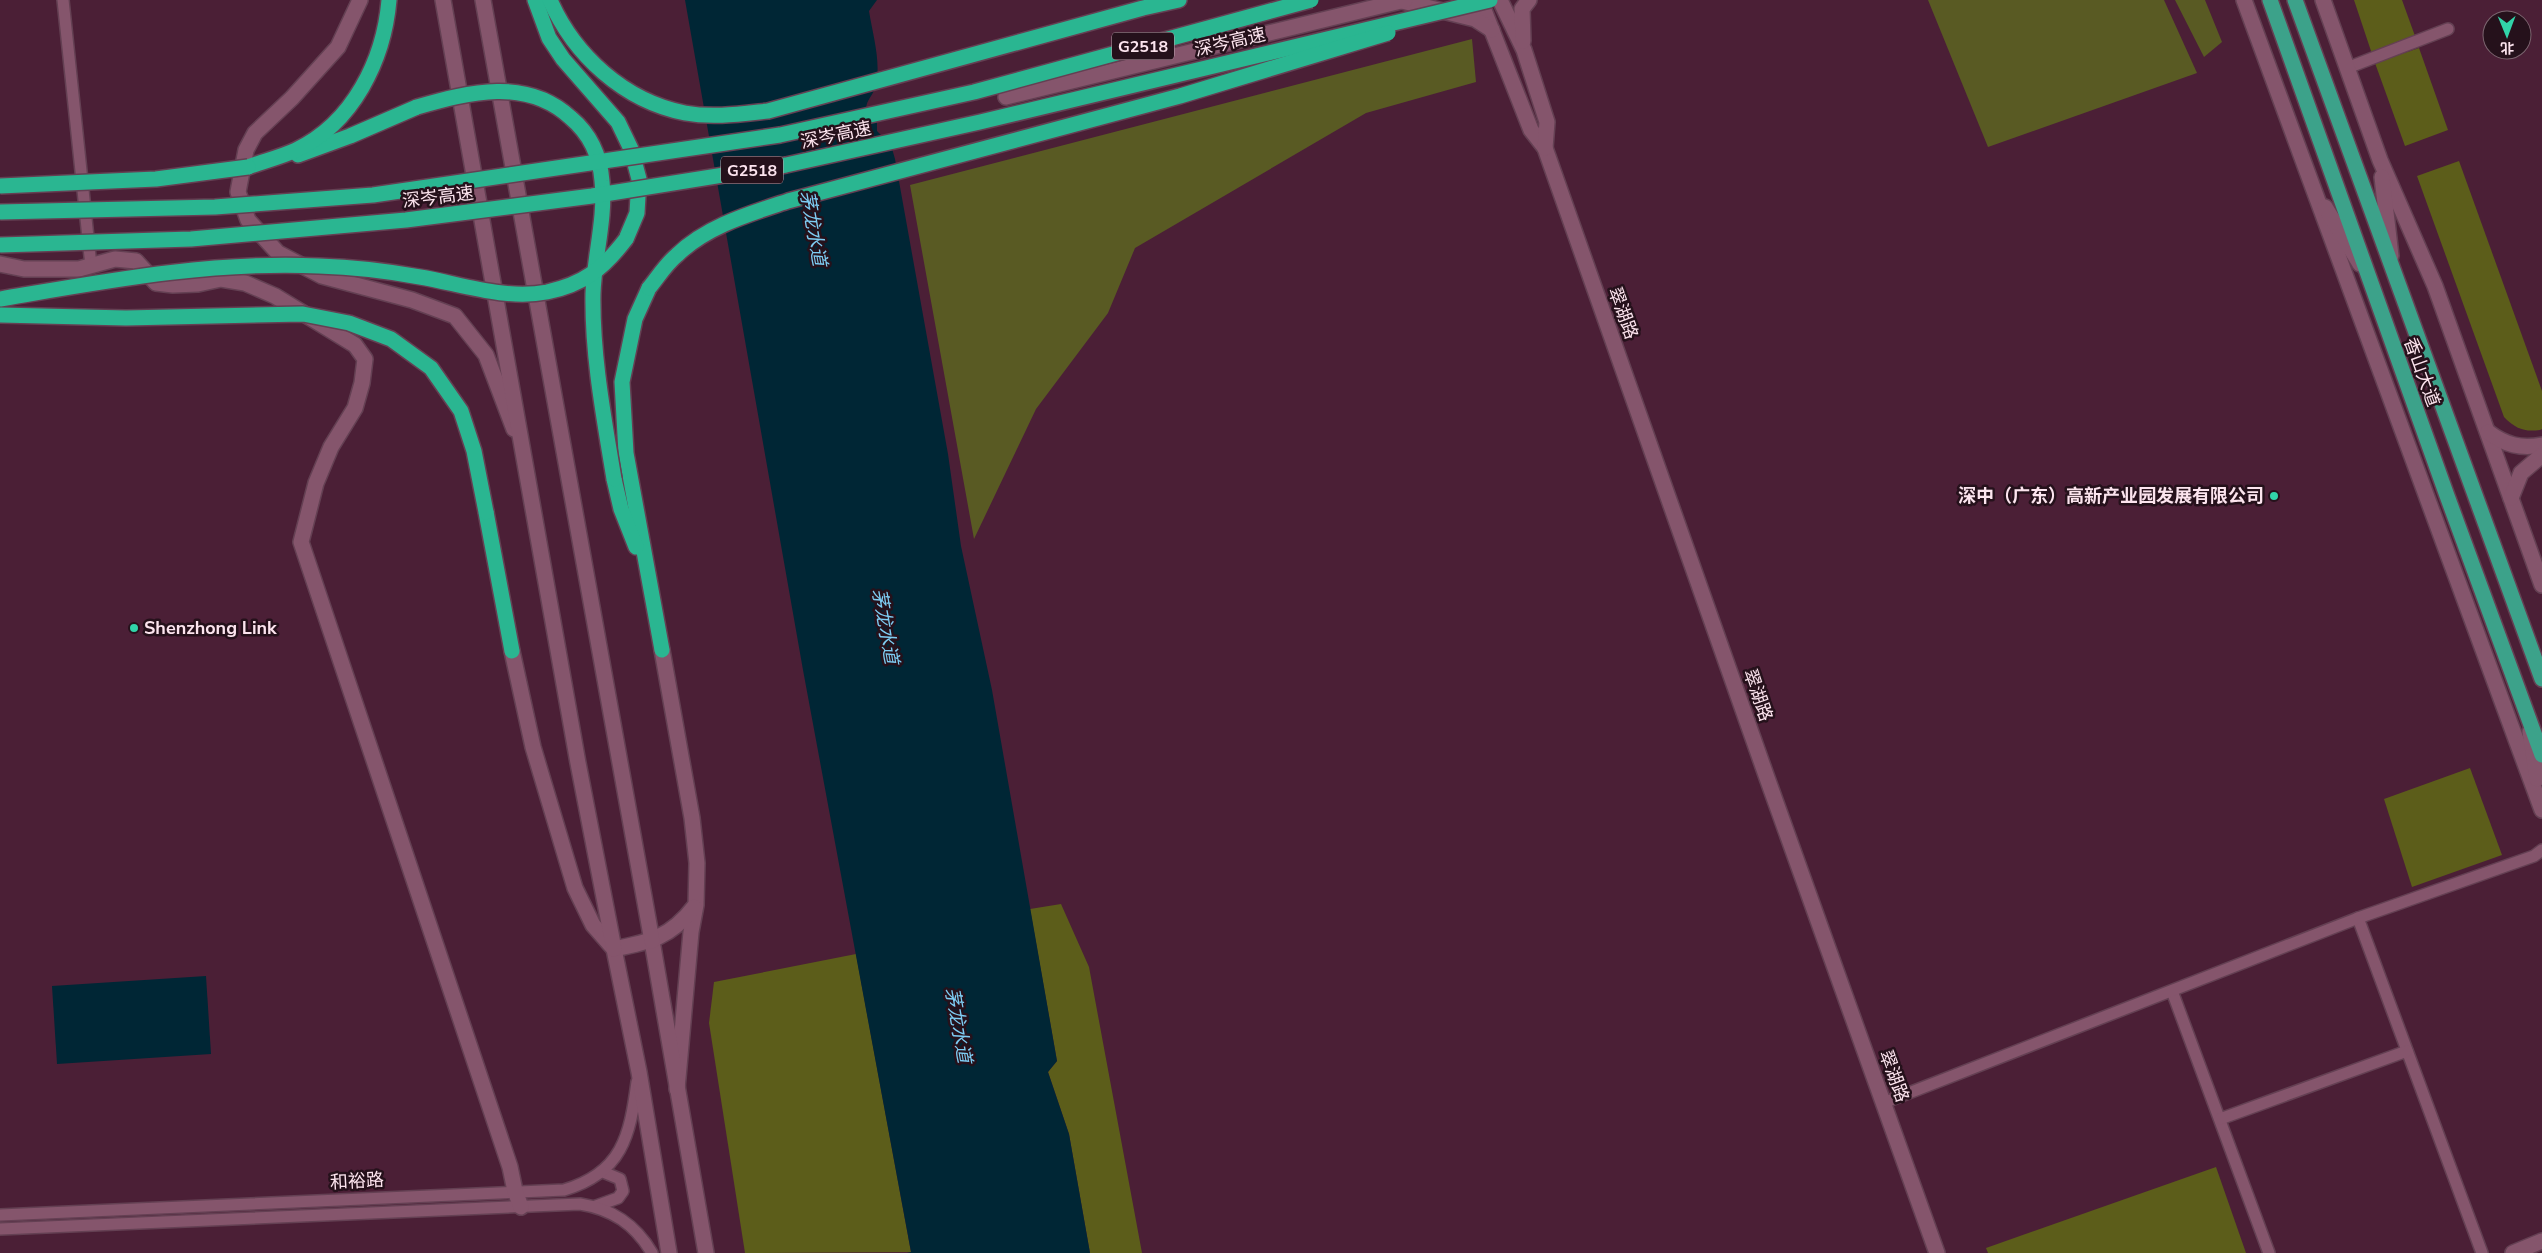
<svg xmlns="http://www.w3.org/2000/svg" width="2542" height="1253" font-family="'Nunito Sans','Noto Sans SC',sans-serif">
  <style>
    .green { fill: #5c5d1a }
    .forest { fill: #595a23 }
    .water { fill: #002635 }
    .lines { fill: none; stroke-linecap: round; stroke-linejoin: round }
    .minor-casing { stroke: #644053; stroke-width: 14 }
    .tertiary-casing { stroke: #644053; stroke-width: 18 }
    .secondary-casing { stroke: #644053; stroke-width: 18 }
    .trunk-casing { stroke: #644053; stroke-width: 18 }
    .motorway-casing { stroke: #644053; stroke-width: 18 }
    .minor { stroke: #85556c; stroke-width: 11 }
    .tertiary { stroke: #85556c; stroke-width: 15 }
    .secondary { stroke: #85556c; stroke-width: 15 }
    .trunk { stroke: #3ca28a; stroke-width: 15 }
    .motorway { stroke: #2ab691; stroke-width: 15 }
    .motorway-bridge-casing { stroke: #644053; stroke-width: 18; stroke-linecap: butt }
    .motorway-bridge { stroke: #2ab691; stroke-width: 15 }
    .poi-dot { fill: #31d4a9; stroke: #25111b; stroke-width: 2 }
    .labels { text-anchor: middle; stroke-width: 5; stroke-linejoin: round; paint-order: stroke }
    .shield { fill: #25111b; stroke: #bca5af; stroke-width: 1 }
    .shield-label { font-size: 16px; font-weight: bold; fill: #fce4ee }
    .street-label { font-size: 18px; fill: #fce4ee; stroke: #25111b }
    .poi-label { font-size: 18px; font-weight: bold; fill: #fce4ee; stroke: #25111b; text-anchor: end }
    .water-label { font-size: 19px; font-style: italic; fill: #7ecdf3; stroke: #25111b }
  </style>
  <rect width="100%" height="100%" fill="#4b1f36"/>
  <g class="green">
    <path d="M2354,0h48l13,36 -43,18z"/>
    <path d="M2419,48l29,82 -43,16 -30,-83z"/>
    <path d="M2459,161l83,230v38l-2,1c-16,2 -24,-1 -36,-13l-87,-241z"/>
    <path d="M2470,768l32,87 -90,32 -28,-88z"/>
    <path d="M1061,904l28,63 53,286h-52l-21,-119 -21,-62 9,-11 -27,-152z"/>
    <path d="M856,954l55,298 -166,1 -36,-230 5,-41z"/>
    <path d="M2216,1167l30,86h-258l-2,-5z"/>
  </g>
  <g class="forest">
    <path d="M1928,0h236l33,73 -209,74z"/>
    <path d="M2175,0h30l17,42 -18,15z"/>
    <path d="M1472,39l4,43 -110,31 -231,135 -27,65 -72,96 -62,130 -64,-354z"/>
  </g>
  <g class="water">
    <path d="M685,0h192l-8,11c4,25 12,50 7,74 -2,10 -10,14 -10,25l11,7v14l14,14 4,14 53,295 13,92 31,144 65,371 -9,11 21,62 21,119h-183l4,-1 -108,-582z"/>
    <path d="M206,976l5,78 -154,10 -5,-78z"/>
  </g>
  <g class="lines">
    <defs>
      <g id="minor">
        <path d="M63,0l28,266"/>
        <path d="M2347,68l101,-39"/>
        <path d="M2358,918l124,335"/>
        <path d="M2172,991l97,262"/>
        <path d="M1883,1103l475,-185 176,-62 8,-6"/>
        <path d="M2220,1119l187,-68"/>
        <path d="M596,1206l22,-8 5,-7 -3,-12 -17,-7"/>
        <path d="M0,1215l564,-25c58,-17 66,-54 73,-108"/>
        <path d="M0,1229l580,-25c32,5 55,20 72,49"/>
      </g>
      <g id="tertiary">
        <path d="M360,0l-22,47 -46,51 -37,35 -9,17 -8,42 10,28 30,33 44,23 90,24 43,16 31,39 28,74"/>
        <path d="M1480,0l51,130 14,18 6,17 215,610 171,478"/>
        <path d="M1500,0l24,50 23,72 -2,26"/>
        <path d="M1402,1l73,18 17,11"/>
        <path d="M1523,41l-1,-32 7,-9"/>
        <path d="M1006,97l399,-97"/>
        <path d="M0,264l24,5h55l36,-10 21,2 20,22 17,2 25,-1 23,-5 24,4 30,13 80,49 10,14 -3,24 -7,25 -24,39 -15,36 -15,59 209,625 5,24 6,16"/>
        <path d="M662,650l30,168 5,45 -1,42 -5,27 -14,157"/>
        <path d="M512,651l21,96 42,141 18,37 21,24 25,123 30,181"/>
        <path d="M652,941l54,312"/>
        <path d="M614,949c36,-7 57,-12 80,-42"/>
        <path d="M2513,1253l29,-12"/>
      </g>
      <g id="secondary">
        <path d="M443,0l135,763 36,186"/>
        <path d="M483,0l169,941"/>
        <path d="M2244,0l298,810"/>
        <path d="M2323,0l57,160 55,126 107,299"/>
        <path d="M2382,177l9,79"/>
        <path d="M2325,207l35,57"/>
        <path d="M2488,432c17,13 33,17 54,13"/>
        <path d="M2511,498l10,-25 21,-18"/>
        <path d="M2530,732l7,47"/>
      </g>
      <g id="trunk">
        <path d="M2270,0l176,493 96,262"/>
        <path d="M2295,0l247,679"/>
      </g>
      <g id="motorway">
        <path d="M535,0l14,38 14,21 55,63 13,27 8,30 -2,34 -11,26"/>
        <path d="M550,0c24,55 74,101 135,113 28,5 55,1 83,-2l375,-103 36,-8"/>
        <path d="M298,155l52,-19 67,-29"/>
        <path d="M248,167c16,-6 33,-10 48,-17 57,-27 88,-90 93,-150"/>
        <path d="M649,288l-14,31 -13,63 4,71 36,197"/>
        <path d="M614,479l7,30 15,38"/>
        <path d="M486,512l26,139"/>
      </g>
    </defs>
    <use href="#minor" class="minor-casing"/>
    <use href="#tertiary" class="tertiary-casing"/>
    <use href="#secondary" class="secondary-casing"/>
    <use href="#trunk" class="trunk-casing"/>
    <use href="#motorway" class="motorway-casing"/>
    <use href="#minor" class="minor"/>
    <use href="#tertiary" class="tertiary"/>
    <use href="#secondary" class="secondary"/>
    <use href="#trunk" class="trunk"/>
    <use href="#motorway" class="motorway"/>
    <defs>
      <g id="motorway-bridge">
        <path d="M417,107c52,-15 110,-30 154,11 19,16 29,38 31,63 4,37 -8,76 -9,113 -1,62 11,124 21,185"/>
        <path d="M0,186l156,-7 92,-12"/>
        <path d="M0,212l215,-5 158,-12 407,-60 194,-43 337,-92"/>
        <path d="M0,245l191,-6 215,-19 186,-24 194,-31 194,-43 510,-122"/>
        <path d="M649,288c9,-11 17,-24 28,-33 30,-29 72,-41 111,-54l392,-105 208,-63"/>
        <path d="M0,299c106,-18 211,-38 319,-33 34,1 68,5 101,11 41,7 85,23 127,15 37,-8 56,-23 79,-53"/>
        <path d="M0,315l126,3 177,-4 46,9 42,16 40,29 30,43 13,40 12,61"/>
      </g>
    </defs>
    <use href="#motorway-bridge" class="motorway-bridge-casing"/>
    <use href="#motorway-bridge" class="motorway-bridge"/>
  </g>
  <g class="poi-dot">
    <circle cx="2274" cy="496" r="5"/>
    <circle cx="134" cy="628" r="5"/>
  </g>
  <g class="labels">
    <g class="shield">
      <rect x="1112" y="32.5" width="62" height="27" rx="4"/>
      <rect x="721" y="156.5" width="62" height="27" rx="4"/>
    </g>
    <g class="shield-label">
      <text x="1143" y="52">G2518</text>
      <text x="752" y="176">G2518</text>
    </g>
    <g class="street-label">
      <text transform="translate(1230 42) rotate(-13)" y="6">深岑高速</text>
      <text transform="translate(836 135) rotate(-12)" y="6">深岑高速</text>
      <text transform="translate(438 197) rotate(-7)" y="6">深岑高速</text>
      <text transform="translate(1623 313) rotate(70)" y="6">翠湖路</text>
      <text transform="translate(2422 372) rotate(70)" y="6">香山大道</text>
      <text transform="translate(1758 695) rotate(71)" y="6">翠湖路</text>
      <text transform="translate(1894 1076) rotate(70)" y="6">翠湖路</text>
      <text transform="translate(357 1181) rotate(-3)" y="6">和裕路</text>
    </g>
    <g class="poi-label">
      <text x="2264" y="502">深中（广东）高新产业园发展有限公司</text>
      <text x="144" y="634" text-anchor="start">Shenzhong Link</text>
    </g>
    <g class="water-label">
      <text transform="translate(814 228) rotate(80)" y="7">茅龙水道</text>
      <text transform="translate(886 626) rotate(80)" y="7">茅龙水道</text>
      <text transform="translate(959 1025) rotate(80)" y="7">茅龙水道</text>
    </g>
  </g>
  <g transform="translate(2507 35) rotate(179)"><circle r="24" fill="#25111b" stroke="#7b656f"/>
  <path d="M0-4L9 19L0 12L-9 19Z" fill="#31d4a9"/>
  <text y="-8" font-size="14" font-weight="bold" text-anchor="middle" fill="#fce4ee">北</text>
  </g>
</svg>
